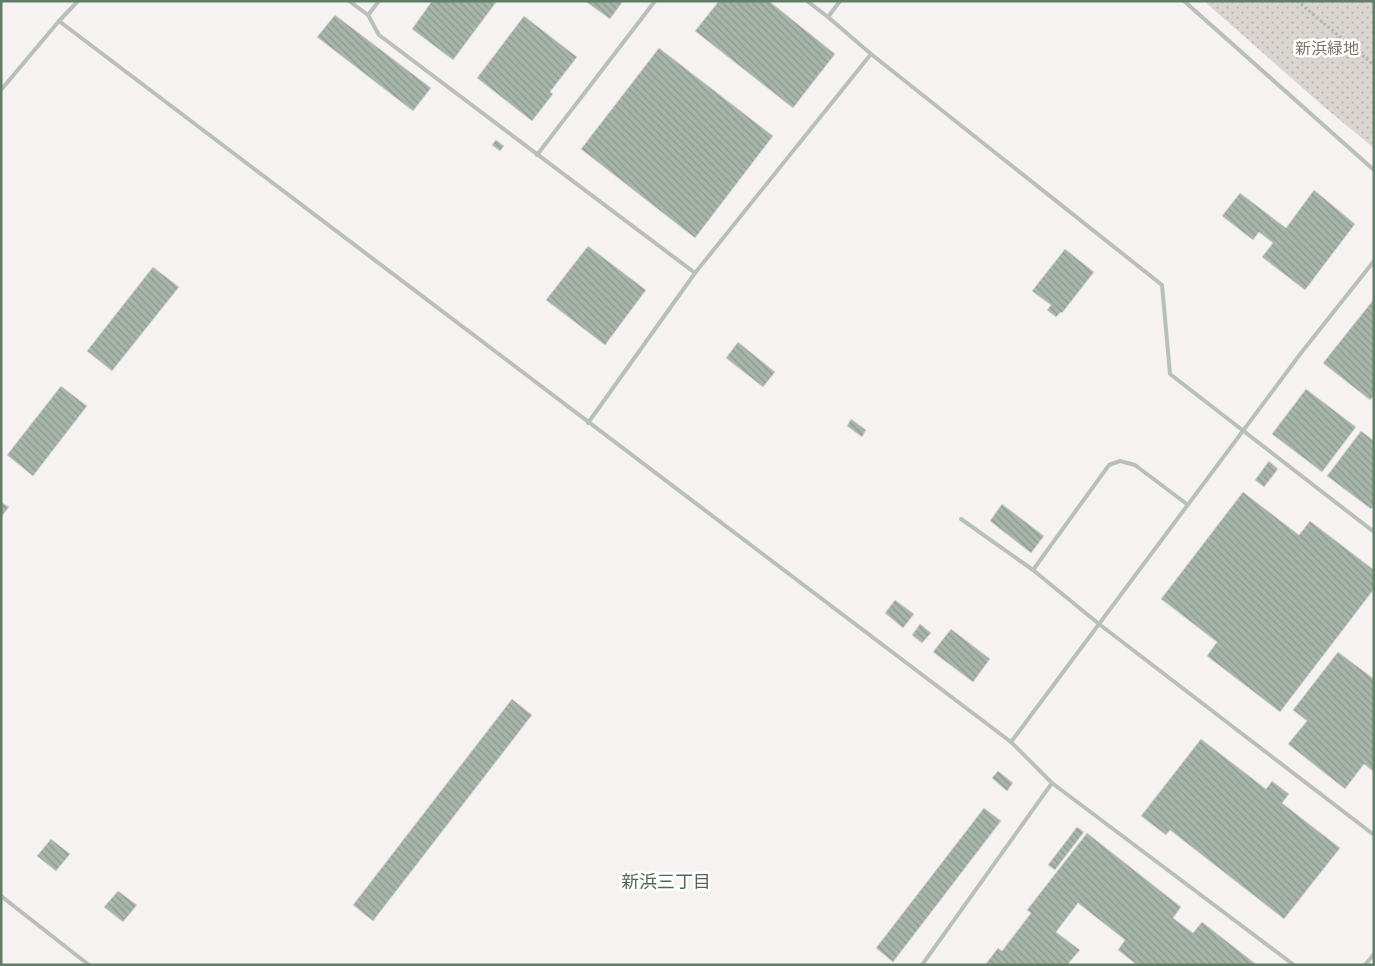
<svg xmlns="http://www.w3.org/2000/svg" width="1375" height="966" font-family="'Sofia Sans Condensed','Noto Sans JP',sans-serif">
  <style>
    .park { fill: url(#park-dots) }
    .building { fill: url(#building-back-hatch); stroke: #d7d4d5 }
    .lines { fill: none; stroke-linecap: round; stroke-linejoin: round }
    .path { stroke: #b0b8b2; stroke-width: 3; stroke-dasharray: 2.5 2.5; stroke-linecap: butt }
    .service { stroke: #b7c1ba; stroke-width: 4 }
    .labels { text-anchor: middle; stroke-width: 5; stroke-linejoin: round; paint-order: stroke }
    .park-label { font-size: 16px; fill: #7a7163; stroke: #fff }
    .neighbourhood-label { font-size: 18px; fill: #526857; stroke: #fff }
  </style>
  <defs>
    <pattern id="park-dots" width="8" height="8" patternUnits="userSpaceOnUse" patternTransform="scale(1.25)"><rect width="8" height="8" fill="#dad5d1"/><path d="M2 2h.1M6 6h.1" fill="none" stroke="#b4b2ad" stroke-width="1.8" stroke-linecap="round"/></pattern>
    <pattern id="building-back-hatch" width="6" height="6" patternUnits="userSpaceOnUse" patternTransform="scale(1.25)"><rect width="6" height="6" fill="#a7b5aa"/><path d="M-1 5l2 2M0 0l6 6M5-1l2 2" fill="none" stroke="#8b988e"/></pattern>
  </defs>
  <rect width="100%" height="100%" fill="#f6f2f2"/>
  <path class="park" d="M1204,1h170v147l-51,-42z"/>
  <g class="building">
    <path d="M432,1h65l-44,59 -41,-31z"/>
    <path d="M585,1h38l-13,18z"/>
    <path d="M719,1h50l66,53 -42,54 -98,-77z"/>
    <path d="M335,15l96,73 -18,23 -96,-74z"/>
    <path d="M524,16l53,41 -27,35 3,2 -21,27 -55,-43z"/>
    <path d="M659,48l114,88 -78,102 -114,-89z"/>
    <path d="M496,140l8,6 -4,5 -8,-6z"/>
    <path d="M1314,190l41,34 -50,66 -43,-33 11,-14 -14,-11 -6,8 -31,-24 18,-23 46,35z"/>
    <path d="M588,246l58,44 -41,55 -59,-45z"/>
    <path d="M1065,249l29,23 -32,41 -1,-1 -5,5 -9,-7 4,-5 -19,-14z"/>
    <path d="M153,267l26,20 -67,84 -25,-20z"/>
    <path d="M1374,299v97l-4,4 -47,-37z"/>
    <path d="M738,342l37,30 -12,15 -37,-29z"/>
    <path d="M61,386l26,20 -54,70 -26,-21z"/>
    <path d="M1306,389l50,38 -34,45 -50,-38z"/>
    <path d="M851,419l15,11 -4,7 -15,-11z"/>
    <path d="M1361,431l13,10v65l-3,3 -44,-33z"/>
    <path d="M1269,461l9,8 -14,18 -9,-7z"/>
    <path d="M1243,492l56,43 11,-14 64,49v19l-94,123 -73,-56 10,-14 -56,-43z"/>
    <path d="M1,502l8,5 -8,10z"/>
    <path d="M1002,504l42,32 -13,17 -41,-32z"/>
    <path d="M895,600l19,14 -11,14 -18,-15z"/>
    <path d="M920,624l11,9 -9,10 -10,-8z"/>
    <path d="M951,629l39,30 -17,23 -40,-30z"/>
    <path d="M1338,652l36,27v93l-10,-8 -19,25 -57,-45 19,-23 -14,-11z"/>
    <path d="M512,699l20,16 -159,206 -20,-16z"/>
    <path d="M1201,739l65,50 6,-8 17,13 -7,9 58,45 -56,71 -114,-89 -4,5 -25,-19z"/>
    <path d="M998,771l15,12 -6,8 -15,-13z"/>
    <path d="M984,808l17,13 -108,141 -17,-14z"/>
    <path d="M1077,827l7,5 -29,38 -7,-5z"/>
    <path d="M1087,833l94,74 -8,11 20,15 9,-11 55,43h-120l-19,-15 7,-10 -47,-37 -22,29 24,18 -13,15h-82l13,-17 4,3 29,-38 -4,-3z"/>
    <path d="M51,839l19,15 -14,17 -19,-15z"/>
    <path d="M118,891l19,14 -14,17 -19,-15z"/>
  </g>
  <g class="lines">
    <path class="path" d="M1297,1l77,64"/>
    <g class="service">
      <path d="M349,1l19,14 11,20 316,238"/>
      <path d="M1184,1l190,169"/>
      <path d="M368,15l11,-14"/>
      <path d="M828,17l12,-16"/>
      <path d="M59,21l952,721 41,41 242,182"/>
      <path d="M871,54l291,231 8,89 204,158"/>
      <path d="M1,90l58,-69 19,-20"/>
      <path d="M537,155l118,-154"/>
      <path d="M588,423l107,-150 176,-219 -43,-37 -21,-16"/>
      <path d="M961,519l72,51 66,54 275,211"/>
      <path d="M1033,570l76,-105 11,-4 15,4 53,40"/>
      <path d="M1011,742l290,-389 73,-92"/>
      <path d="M1,896l88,69"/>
      <path d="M922,965l130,-182"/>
      <path d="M1365,965l9,-11"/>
    </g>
  </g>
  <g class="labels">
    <g class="park-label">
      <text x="1327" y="54">新浜緑地</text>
    </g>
    <g class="neighbourhood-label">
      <text x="666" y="888">新浜三丁目</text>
    </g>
  </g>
  <rect width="1375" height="966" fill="none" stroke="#607d67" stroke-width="5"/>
</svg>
